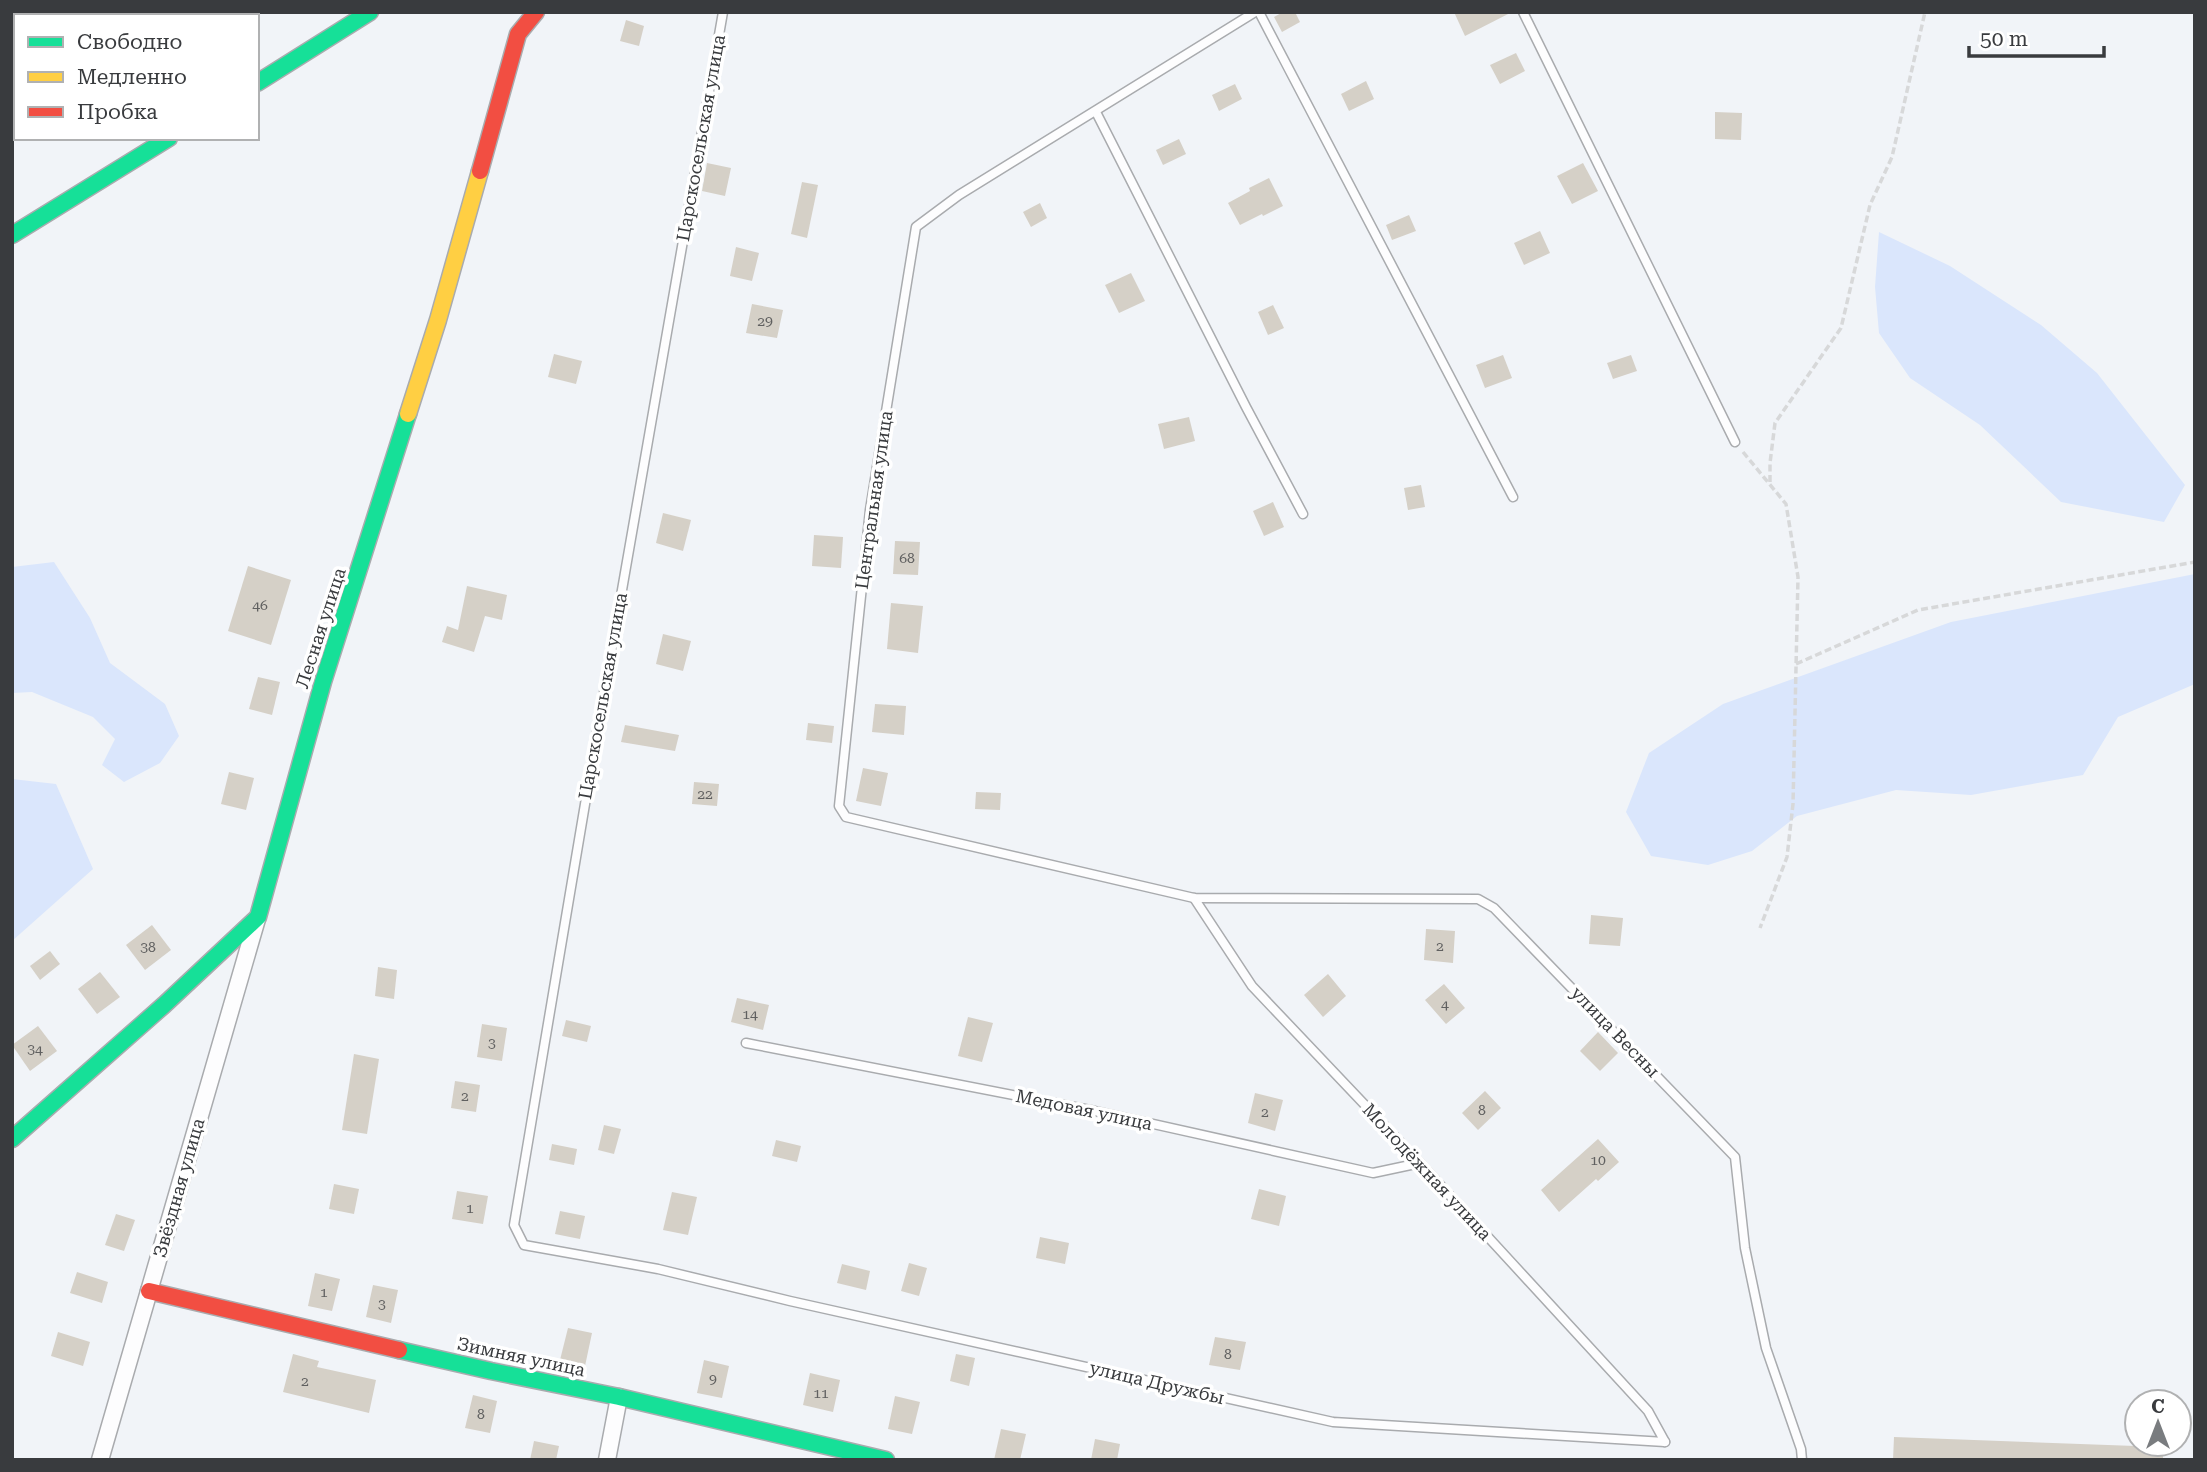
<svg xmlns="http://www.w3.org/2000/svg" width="2207" height="1472" font-family="'Roboto Serif',serif">
  <style>
    .green { fill: #dae6fc }
    .building { fill: #d5d0c7 }
    .lines { fill: none; stroke-linecap: round; stroke-linejoin: round }
    .lane-casing { stroke: #a9abae; stroke-width: 11 }
    .street-casing { stroke: #a9abae; stroke-width: 19 }
    .fast-casing { stroke: #a9abae; stroke-width: 19 }
    .slow-casing { stroke: #a9abae; stroke-width: 19 }
    .jam-casing { stroke: #a9abae; stroke-width: 19 }
    .path { stroke: #d7d8d9; stroke-width: 3.5; stroke-dasharray: 7 3.5; stroke-linecap: butt }
    .lane { stroke: #fdfdfe; stroke-width: 8 }
    .street { stroke: #fdfdfe; stroke-width: 16 }
    .fast { stroke: #16e098; stroke-width: 16 }
    .slow { stroke: #ffcf43; stroke-width: 16 }
    .jam { stroke: #f24e42; stroke-width: 16 }
    .labels { text-anchor: middle; stroke-width: 7; stroke-linejoin: round; paint-order: stroke }
    .number-label { font-size: 14px; fill: #606060 }
    .street-label { font-size: 18px; fill: #393b3e; stroke: #fff }
  </style>
  <rect width="100%" height="100%" fill="#f1f4f8"/>
  <g class="green">
    <path d="M1879,232l71,34 91,59 56,48 88,112 -21,37 -103,-20 -81,-77 -70,-47 -31,-45 -4,-46z"/>
    <path d="M54,562l36,56 20,45 55,41 14,32 -19,27 -36,19 -22,-17 13,-26 -22,-22 -61,-25 -20,1v-126z"/>
    <path d="M2195,574v110l-77,33 -35,58 -112,20 -75,-5 -99,26 -45,35 -44,14 -57,-9 -25,-44 23,-59 74,-49 228,-82z"/>
    <path d="M12,779l44,5 37,85 -81,72z"/>
  </g>
  <g class="building">
    <path d="M1283,12h12l5,10 -18,10 -8,-15z"/>
    <path d="M1454,12h58l-47,24z"/>
    <path d="M626,20l18,6 -5,20 -19,-5z"/>
    <path d="M1516,53l9,18 -25,13 -10,-19z"/>
    <path d="M1366,81l8,18 -25,12 -8,-17z"/>
    <path d="M1235,84l7,15 -23,12 -7,-16z"/>
    <path d="M1715,112l27,1 -1,27 -26,-1z"/>
    <path d="M1179,139l7,15 -23,11 -7,-15z"/>
    <path d="M707,163l24,5 -6,28 -23,-5z"/>
    <path d="M1583,163l15,28 -26,13 -15,-28z"/>
    <path d="M1269,178l14,28 -20,10 -1,-2 -22,11 -12,-22 22,-12 -1,-3z"/>
    <path d="M802,182l16,3 -11,53 -16,-4z"/>
    <path d="M1040,203l7,15 -16,9 -8,-15z"/>
    <path d="M1409,215l7,16 -24,9 -6,-15z"/>
    <path d="M1540,231l10,22 -26,12 -10,-22z"/>
    <path d="M736,247l23,6 -7,28 -22,-5z"/>
    <path d="M1131,273l14,28 -26,12 -14,-28z"/>
    <path d="M752,304l31,6 -6,28 -31,-5z"/>
    <path d="M1273,305l11,23 -16,7 -10,-23z"/>
    <path d="M554,354l28,7 -6,23 -28,-7z"/>
    <path d="M1503,355l9,23 -27,10 -9,-23z"/>
    <path d="M1631,355l6,16 -24,8 -6,-16z"/>
    <path d="M1189,417l6,24 -31,8 -6,-25z"/>
    <path d="M1421,485l4,22 -17,3 -4,-22z"/>
    <path d="M1273,502l11,25 -20,9 -11,-25z"/>
    <path d="M663,513l28,7 -8,31 -27,-8z"/>
    <path d="M814,535l29,2 -2,31 -29,-2z"/>
    <path d="M895,541l25,1 -2,33 -25,-1z"/>
    <path d="M248,566l43,14 -20,65 -43,-14z"/>
    <path d="M467,586l40,9 -5,25 -17,-4 -11,36 -32,-10 5,-16 11,4z"/>
    <path d="M891,603l32,3 -5,47 -31,-4z"/>
    <path d="M663,634l28,7 -8,30 -27,-7z"/>
    <path d="M258,677l22,5 -8,33 -23,-6z"/>
    <path d="M875,704l31,2 -2,29 -32,-3z"/>
    <path d="M808,723l26,3 -2,17 -26,-3z"/>
    <path d="M625,725l54,10 -4,16 -54,-9z"/>
    <path d="M863,768l25,5 -7,33 -25,-5z"/>
    <path d="M229,772l25,6 -8,32 -25,-6z"/>
    <path d="M694,782l25,2 -2,22 -25,-2z"/>
    <path d="M976,792l25,1 -1,17 -25,-1z"/>
    <path d="M1591,915l32,3 -3,28 -31,-2z"/>
    <path d="M152,925l19,25 -26,20 -19,-25z"/>
    <path d="M1426,929l29,2 -2,32 -29,-3z"/>
    <path d="M50,951l10,13 -20,16 -10,-14z"/>
    <path d="M378,967l19,3 -3,29 -19,-3z"/>
    <path d="M100,972l20,25 -23,17 -19,-25z"/>
    <path d="M1328,974l18,22 -23,21 -19,-22z"/>
    <path d="M1444,984l21,24 -19,16 -21,-24z"/>
    <path d="M737,998l32,7 -6,25 -32,-8z"/>
    <path d="M968,1017l25,6 -11,39 -24,-6z"/>
    <path d="M566,1020l25,6 -4,16 -25,-6z"/>
    <path d="M482,1024l25,4 -5,33 -25,-4z"/>
    <path d="M38,1026l19,25 -27,20 -18,-26z"/>
    <path d="M1598,1032l20,21 -18,18 -20,-20z"/>
    <path d="M354,1054l25,5 -12,75 -25,-4z"/>
    <path d="M455,1081l25,4 -4,27 -25,-4z"/>
    <path d="M1485,1091l16,17 -23,22 -16,-17z"/>
    <path d="M1255,1093l28,7 -8,31 -27,-8z"/>
    <path d="M604,1125l17,4 -7,25 -16,-4z"/>
    <path d="M1598,1139l21,23 -21,19 -2,-2 -37,33 -18,-22z"/>
    <path d="M776,1140l25,6 -4,16 -25,-6z"/>
    <path d="M552,1144l25,5 -3,16 -25,-5z"/>
    <path d="M334,1184l25,5 -5,25 -25,-5z"/>
    <path d="M1259,1189l27,7 -7,30 -28,-7z"/>
    <path d="M457,1191l31,5 -5,28 -31,-5z"/>
    <path d="M672,1192l25,5 -9,38 -25,-5z"/>
    <path d="M560,1211l25,5 -5,23 -25,-5z"/>
    <path d="M116,1214l19,6 -11,31 -19,-6z"/>
    <path d="M1040,1237l29,6 -4,21 -29,-6z"/>
    <path d="M909,1263l18,5 -8,28 -18,-5z"/>
    <path d="M842,1264l28,7 -4,19 -29,-7z"/>
    <path d="M77,1272l31,10 -6,21 -32,-10z"/>
    <path d="M315,1273l25,6 -8,32 -24,-5z"/>
    <path d="M373,1285l25,5 -7,33 -25,-6z"/>
    <path d="M568,1328l24,5 -7,33 -25,-6z"/>
    <path d="M58,1332l32,10 -7,24 -32,-10z"/>
    <path d="M1215,1337l31,5 -6,28 -31,-5z"/>
    <path d="M293,1354l26,7 -2,6 59,13 -7,33 -86,-21z"/>
    <path d="M956,1354l19,4 -6,28 -19,-5z"/>
    <path d="M704,1360l25,6 -7,32 -25,-5z"/>
    <path d="M810,1373l30,7 -7,32 -30,-7z"/>
    <path d="M473,1395l24,6 -7,32 -25,-5z"/>
    <path d="M895,1396l25,6 -8,32 -24,-5z"/>
    <path d="M1001,1429l25,5 -6,26h-26z"/>
    <path d="M1894,1437l269,10v13h-270z"/>
    <path d="M1095,1439l25,5 -3,16h-26z"/>
    <path d="M534,1441l25,5 -3,14h-26z"/>
  </g>
  <g class="lines">
    <defs>
      <g id="lane">
        <path d="M723,12l-126,721 -83,492 10,20 134,24 132,32 543,121 332,20"/>
        <path d="M1255,12l-296,183 -43,32 -46,283 -31,296 7,11 348,81 284,1 16,9 241,249 10,91 21,100 35,101 1,11"/>
        <path d="M1259,12l254,485"/>
        <path d="M1523,12l212,430"/>
        <path d="M1096,112l150,295 57,107"/>
        <path d="M1194,898l58,88 168,177 228,248 17,31"/>
        <path d="M746,1043l349,68 278,62 47,-10"/>
      </g>
      <g id="street">
        <path d="M100,1460l157,-541"/>
        <path d="M607,1460l12,-63"/>
      </g>
      <g id="fast">
        <path d="M257,83l113,-71"/>
        <path d="M12,235l157,-97"/>
        <path d="M12,1139l152,-134 94,-88 65,-235 85,-268"/>
        <path d="M399,1350l92,21 128,26 267,63"/>
      </g>
      <path id="slow" d="M408,414l30,-94 42,-149"/>
      <g id="jam">
        <path d="M480,171l38,-137 18,-22"/>
        <path d="M149,1291l250,59"/>
      </g>
    </defs>
    <use href="#lane" class="lane-casing"/>
    <use href="#street" class="street-casing"/>
    <use href="#fast" class="fast-casing"/>
    <use href="#slow" class="slow-casing"/>
    <use href="#jam" class="jam-casing"/>
    <g class="path">
      <path d="M1743,452l43,52 12,73 -5,227 -6,53 -27,71"/>
      <path d="M1770,482v-19l5,-40 66,-95 29,-123 22,-48 33,-145"/>
      <path d="M1796,664l122,-54 277,-48"/>
    </g>
    <use href="#lane" class="lane"/>
    <use href="#street" class="street"/>
    <use href="#fast" class="fast"/>
    <use href="#slow" class="slow"/>
    <use href="#jam" class="jam"/>
  </g>
  <g class="labels">
    <g class="number-label">
      <text x="765" y="326">29</text>
      <text x="907" y="563">68</text>
      <text x="260" y="610">46</text>
      <text x="705" y="799">22</text>
      <text x="1440" y="951">2</text>
      <text x="148" y="952">38</text>
      <text x="1445" y="1009">4</text>
      <text x="750" y="1019">14</text>
      <text x="492" y="1048">3</text>
      <text x="35" y="1054">34</text>
      <text x="465" y="1101">2</text>
      <text x="1482" y="1115">8</text>
      <text x="1265" y="1117">2</text>
      <text x="1598" y="1165">10</text>
      <text x="470" y="1213">1</text>
      <text x="324" y="1297">1</text>
      <text x="382" y="1309">3</text>
      <text x="1228" y="1359">8</text>
      <text x="713" y="1384">9</text>
      <text x="305" y="1386">2</text>
      <text x="821" y="1398">11</text>
      <text x="481" y="1419">8</text>
    </g>
    <g class="street-label">
      <text transform="translate(701 138) rotate(-80)" y="6">Царскосельская улица</text>
      <text transform="translate(874 500) rotate(-82)" y="6">Центральная улица</text>
      <text transform="translate(321 628) rotate(-72)" y="6">Лесная улица</text>
      <text transform="translate(603 696) rotate(-80)" y="6">Царскосельская улица</text>
      <text transform="translate(1615 1032) rotate(46)" y="6">улица Весны</text>
      <text transform="translate(1084 1110) rotate(12)" y="6">Медовая улица</text>
      <text transform="translate(1427 1172) rotate(47)" y="6">Молодёжная улица</text>
      <text transform="translate(179 1188) rotate(-74)" y="6">Звёздная улица</text>
      <text transform="translate(521 1357) rotate(12)" y="6">Зимняя улица</text>
      <text transform="translate(1157 1383) rotate(13)" y="6">улица Дружбы</text>
    </g>
  </g>
  <rect width="2207" height="1472" fill="none" stroke="#393b3e" stroke-width="28"/>
  <rect x="14" y="14" width="245" height="126" fill="#ffffff" stroke="#b0b1b2" stroke-width="2"/>
  <rect x="28" y="37" width="35" height="10" fill="#16e098" stroke="#b0b1b2" stroke-width="2"/>
  <text x="77" y="49" font-size="21" fill="#393b3e">Свободно</text>
  <rect x="28" y="72" width="35" height="10" fill="#ffcf43" stroke="#b0b1b2" stroke-width="2"/>
  <text x="77" y="84" font-size="21" fill="#393b3e">Медленно</text>
  <rect x="28" y="107" width="35" height="10" fill="#f24e42" stroke="#b0b1b2" stroke-width="2"/>
  <text x="77" y="119" font-size="21" fill="#393b3e">Пробка</text>
  <g transform="translate(2158 1423)"><circle r="33" fill="#ffffff" stroke="#b0b1b2" stroke-width="2"/>
  <path d="M0-5L12 26L0 18L-12 26Z" fill="#797c7f"/>
  <text y="-10" font-size="19" font-weight="bold" text-anchor="middle" fill="#393b3e">С</text>
  </g>
  <path d="M1969 46v10h135v-10" fill="none" stroke="#393b3e" stroke-width="3.5"/>
  <text x="1980" y="46" font-size="21" fill="#393b3e" stroke="#ffffff" stroke-width="5" paint-order="stroke">50 m</text>
</svg>
